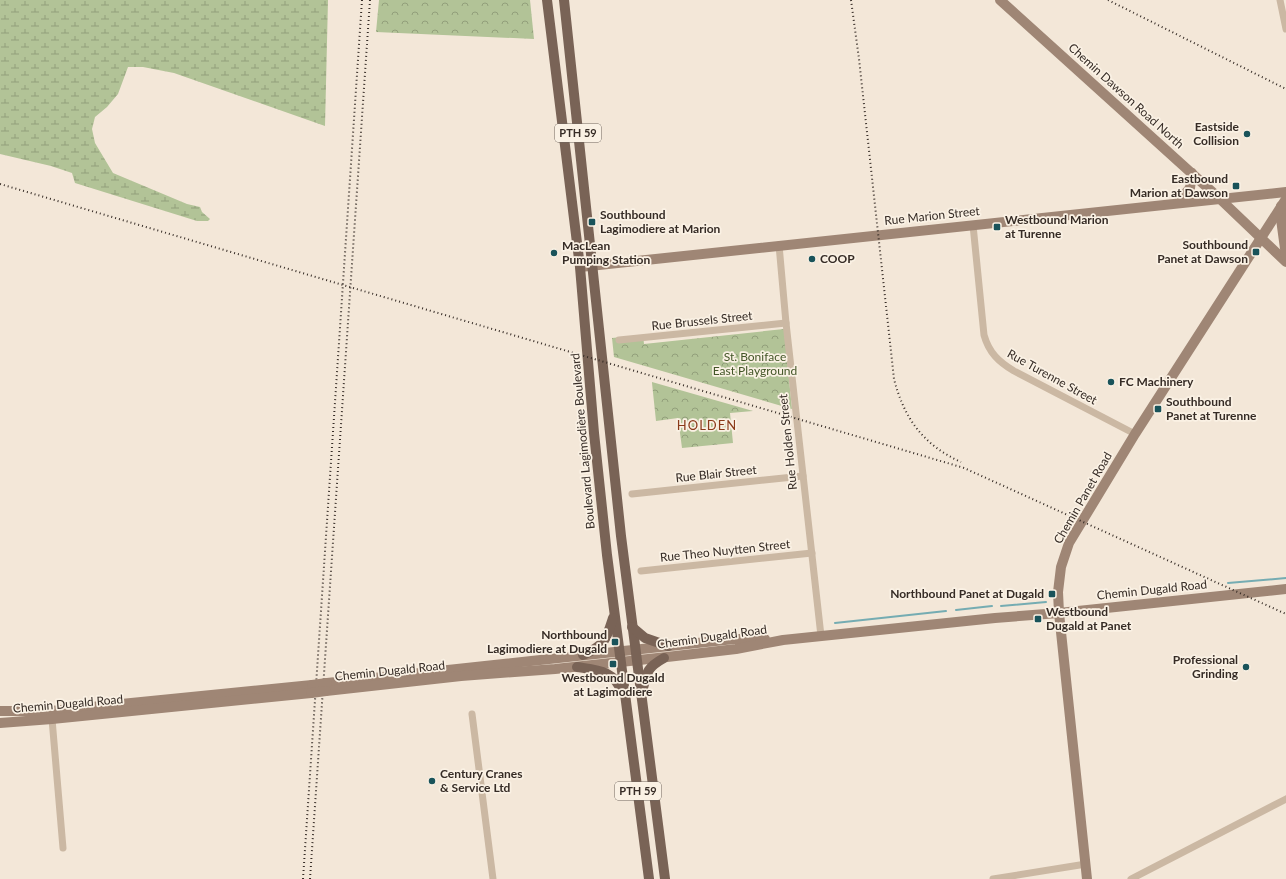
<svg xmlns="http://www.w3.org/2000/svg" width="1286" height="879" font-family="Lato,sans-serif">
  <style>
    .wetland { fill: url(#wetland-marsh) }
    .park { fill: url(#park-crowns) }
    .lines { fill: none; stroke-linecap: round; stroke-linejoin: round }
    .stream { stroke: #75acb2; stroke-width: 2 }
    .street { stroke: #cbb8a3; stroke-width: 7 }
    .secondary { stroke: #9f8675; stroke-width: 10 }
    .primary { stroke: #796356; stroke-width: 10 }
    .rail { stroke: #362c26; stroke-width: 2; stroke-dasharray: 1 3; stroke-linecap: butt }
    .secondary-bridge { stroke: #9f8675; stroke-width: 10 }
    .poi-dot { fill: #19535a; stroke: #faf1e4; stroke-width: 1.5 }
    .labels { text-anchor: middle; stroke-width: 3.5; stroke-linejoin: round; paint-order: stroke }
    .shield { fill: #faf1e4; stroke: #71675f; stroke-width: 1 }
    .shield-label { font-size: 11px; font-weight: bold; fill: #362c26 }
    .street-label { font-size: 12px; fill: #362c26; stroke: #faf1e4 }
    .poi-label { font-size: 12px; font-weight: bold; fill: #362c26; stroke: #faf1e4; text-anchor: start }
    .park-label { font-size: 12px; fill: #435628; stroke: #faf1e4 }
    .neighbourhood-label { font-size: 13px; letter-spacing: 1px; fill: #8a3a19; stroke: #faf1e4 }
  </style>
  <defs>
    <pattern id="wetland-marsh" width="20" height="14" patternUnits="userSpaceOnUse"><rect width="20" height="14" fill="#b2c397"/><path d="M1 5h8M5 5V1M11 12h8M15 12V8" fill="none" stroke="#929f7b"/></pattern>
    <pattern id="park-crowns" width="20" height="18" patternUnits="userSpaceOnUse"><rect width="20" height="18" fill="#b2c397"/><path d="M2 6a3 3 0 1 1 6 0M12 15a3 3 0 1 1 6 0" fill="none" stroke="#929f7b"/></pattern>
  </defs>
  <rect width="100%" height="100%" fill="#f3e7d8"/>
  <path class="wetland" d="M0,0h328l-3,126 -151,-53 -31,-6h-15l-10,27 -11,13 -12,10 -3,12 3,14 18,30 74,31 13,3 2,5 8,7 -2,2h-11l-122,-38 -3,-10 -21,-7 -51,-12z"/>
  <g class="park">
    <path d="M379,0h151l4,39 -158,-7z"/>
    <path d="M784,329l8,80 -178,-52 -2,-19 31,-3 1,9z"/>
    <path d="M652,383v-1l101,29 -23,2 3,30 -51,5 -4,-30 -22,3z"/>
  </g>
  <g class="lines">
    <g class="stream">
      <path d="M1228,583l58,-5"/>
      <path d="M1001,606l45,-4"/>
      <path d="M956,610l36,-4"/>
      <path d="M835,623l111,-12"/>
    </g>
    <g class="street">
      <path d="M1280,0l6,29"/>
      <path d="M973,225l11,110c5,18 15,27 30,36l121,63"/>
      <path d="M779,245l7,78 35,313"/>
      <path d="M619,340l167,-17"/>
      <path d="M632,494l171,-18"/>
      <path d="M641,571l171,-18"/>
      <path d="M472,714l21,165"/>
      <path d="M52,719l11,129"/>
      <path d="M993,879l93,-15"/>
      <path d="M1131,879l155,-80"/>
    </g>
    <g class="secondary">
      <path d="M1000,0l219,198 67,64"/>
      <path d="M1178,202l12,-14 2,-15"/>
      <path d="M1281,206v13l5,37"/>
      <path d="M580,267l706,-75"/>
      <path d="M327,683l407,-44h31"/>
      <path d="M326,691l135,-15 94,-7 112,-12 69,-8 47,-9 212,-22 64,-5 227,-24"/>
      <path d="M0,711h51l261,-26"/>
      <path d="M0,723l52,-4 259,-26"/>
      <path d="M1087,879l-28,-266 -1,-21 3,-25 8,-24 66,-109 151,-235"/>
    </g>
    <g class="primary">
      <path d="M547,0l33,267 14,166 13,122 42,324"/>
      <path d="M564,0l57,536 44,343"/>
      <path d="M632,627l13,11 23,8"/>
      <path d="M583,655c22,-10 23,-15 30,-37"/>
      <path d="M577,667c20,3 37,3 45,25"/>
      <path d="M643,688c4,-17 5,-21 21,-30"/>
    </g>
    <g class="rail">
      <path d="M851,0l8,59 35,320c10,39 29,66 67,83"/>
      <path d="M1108,0l178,89"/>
      <path d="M0,184l944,278 20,6 322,146"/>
      <path d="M303,879l59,-879"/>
      <path d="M310,879l60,-879"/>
    </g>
    <g class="secondary-bridge">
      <path d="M312,685l15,-2"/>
      <path d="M311,693l15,-2"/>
    </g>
  </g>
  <g class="poi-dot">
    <circle cx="1247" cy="134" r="4"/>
    <rect x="1232" y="182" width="8" height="8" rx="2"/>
    <rect x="588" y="218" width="8" height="8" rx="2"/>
    <rect x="993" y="223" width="8" height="8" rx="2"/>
    <rect x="1252" y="248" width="8" height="8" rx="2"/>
    <circle cx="554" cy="253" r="4"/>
    <circle cx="812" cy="259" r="4"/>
    <circle cx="1111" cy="382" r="4"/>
    <rect x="1154" y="405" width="8" height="8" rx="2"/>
    <rect x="1048" y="590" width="8" height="8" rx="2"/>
    <rect x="1034" y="615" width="8" height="8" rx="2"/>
    <rect x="611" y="638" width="8" height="8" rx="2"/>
    <rect x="609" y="660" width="8" height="8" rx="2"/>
    <circle cx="1246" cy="667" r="4"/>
    <circle cx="432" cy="781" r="4"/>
  </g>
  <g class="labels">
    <g class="shield">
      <rect x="555" y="124" width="46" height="18" rx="3"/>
      <rect x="615" y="782" width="46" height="18" rx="3"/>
    </g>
    <g class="shield-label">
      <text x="578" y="137">PTH 59</text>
      <text x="638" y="795">PTH 59</text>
    </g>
    <g class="street-label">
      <text transform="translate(1126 96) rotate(42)" y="4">Chemin Dawson Road North</text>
      <text transform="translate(932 216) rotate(-6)" y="4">Rue Marion Street</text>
      <text transform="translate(702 321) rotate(-6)" y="4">Rue Brussels Street</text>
      <text transform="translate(1052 377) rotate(29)" y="4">Rue Turenne Street</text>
      <text transform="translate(583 441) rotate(-95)" y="4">Boulevard Lagimodière Boulevard</text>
      <text transform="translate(788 442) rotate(-96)" y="4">Rue Holden Street</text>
      <text transform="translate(716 474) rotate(-6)" y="4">Rue Blair Street</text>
      <text transform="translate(1083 498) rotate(-60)" y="4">Chemin Panet Road</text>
      <text transform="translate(725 551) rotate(-6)" y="4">Rue Theo Nuytten Street</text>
      <text transform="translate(1152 590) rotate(-6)" y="4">Chemin Dugald Road</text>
      <text transform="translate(712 637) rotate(-8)" y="4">Chemin Dugald Road</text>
      <text transform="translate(390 671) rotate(-6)" y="4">Chemin Dugald Road</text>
      <text transform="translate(68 704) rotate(-5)" y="4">Chemin Dugald Road</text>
    </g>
    <g class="poi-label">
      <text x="1239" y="131" text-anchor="end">Eastside<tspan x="1239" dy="14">Collision</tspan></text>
      <text x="1228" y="183" text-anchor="end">Eastbound<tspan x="1228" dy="14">Marion at Dawson</tspan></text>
      <text x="600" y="219">Southbound<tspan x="600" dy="14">Lagimodiere at Marion</tspan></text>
      <text x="1005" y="224">Westbound Marion<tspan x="1005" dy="14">at Turenne</tspan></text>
      <text x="1248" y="249" text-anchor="end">Southbound<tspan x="1248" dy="14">Panet at Dawson</tspan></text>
      <text x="562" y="250">MacLean<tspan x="562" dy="14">Pumping Station</tspan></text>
      <text x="820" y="263">COOP</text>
      <text x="1119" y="386">FC Machinery</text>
      <text x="1166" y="406">Southbound<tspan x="1166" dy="14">Panet at Turenne</tspan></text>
      <text x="1044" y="598" text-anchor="end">Northbound Panet at Dugald</text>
      <text x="1046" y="616">Westbound<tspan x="1046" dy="14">Dugald at Panet</tspan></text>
      <text x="607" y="639" text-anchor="end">Northbound<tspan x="607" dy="14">Lagimodiere at Dugald</tspan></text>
      <text x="1238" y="664" text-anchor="end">Professional<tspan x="1238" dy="14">Grinding</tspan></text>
      <text x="613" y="682" text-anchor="middle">Westbound Dugald<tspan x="613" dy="14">at Lagimodiere</tspan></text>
      <text x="440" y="778">Century Cranes<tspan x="440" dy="14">&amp; Service Ltd</tspan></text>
    </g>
    <g class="park-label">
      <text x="755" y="361">St. Boniface<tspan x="755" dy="14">East Playground</tspan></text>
    </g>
    <g class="neighbourhood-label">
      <text x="707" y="430">HOLDEN</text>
    </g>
  </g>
</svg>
